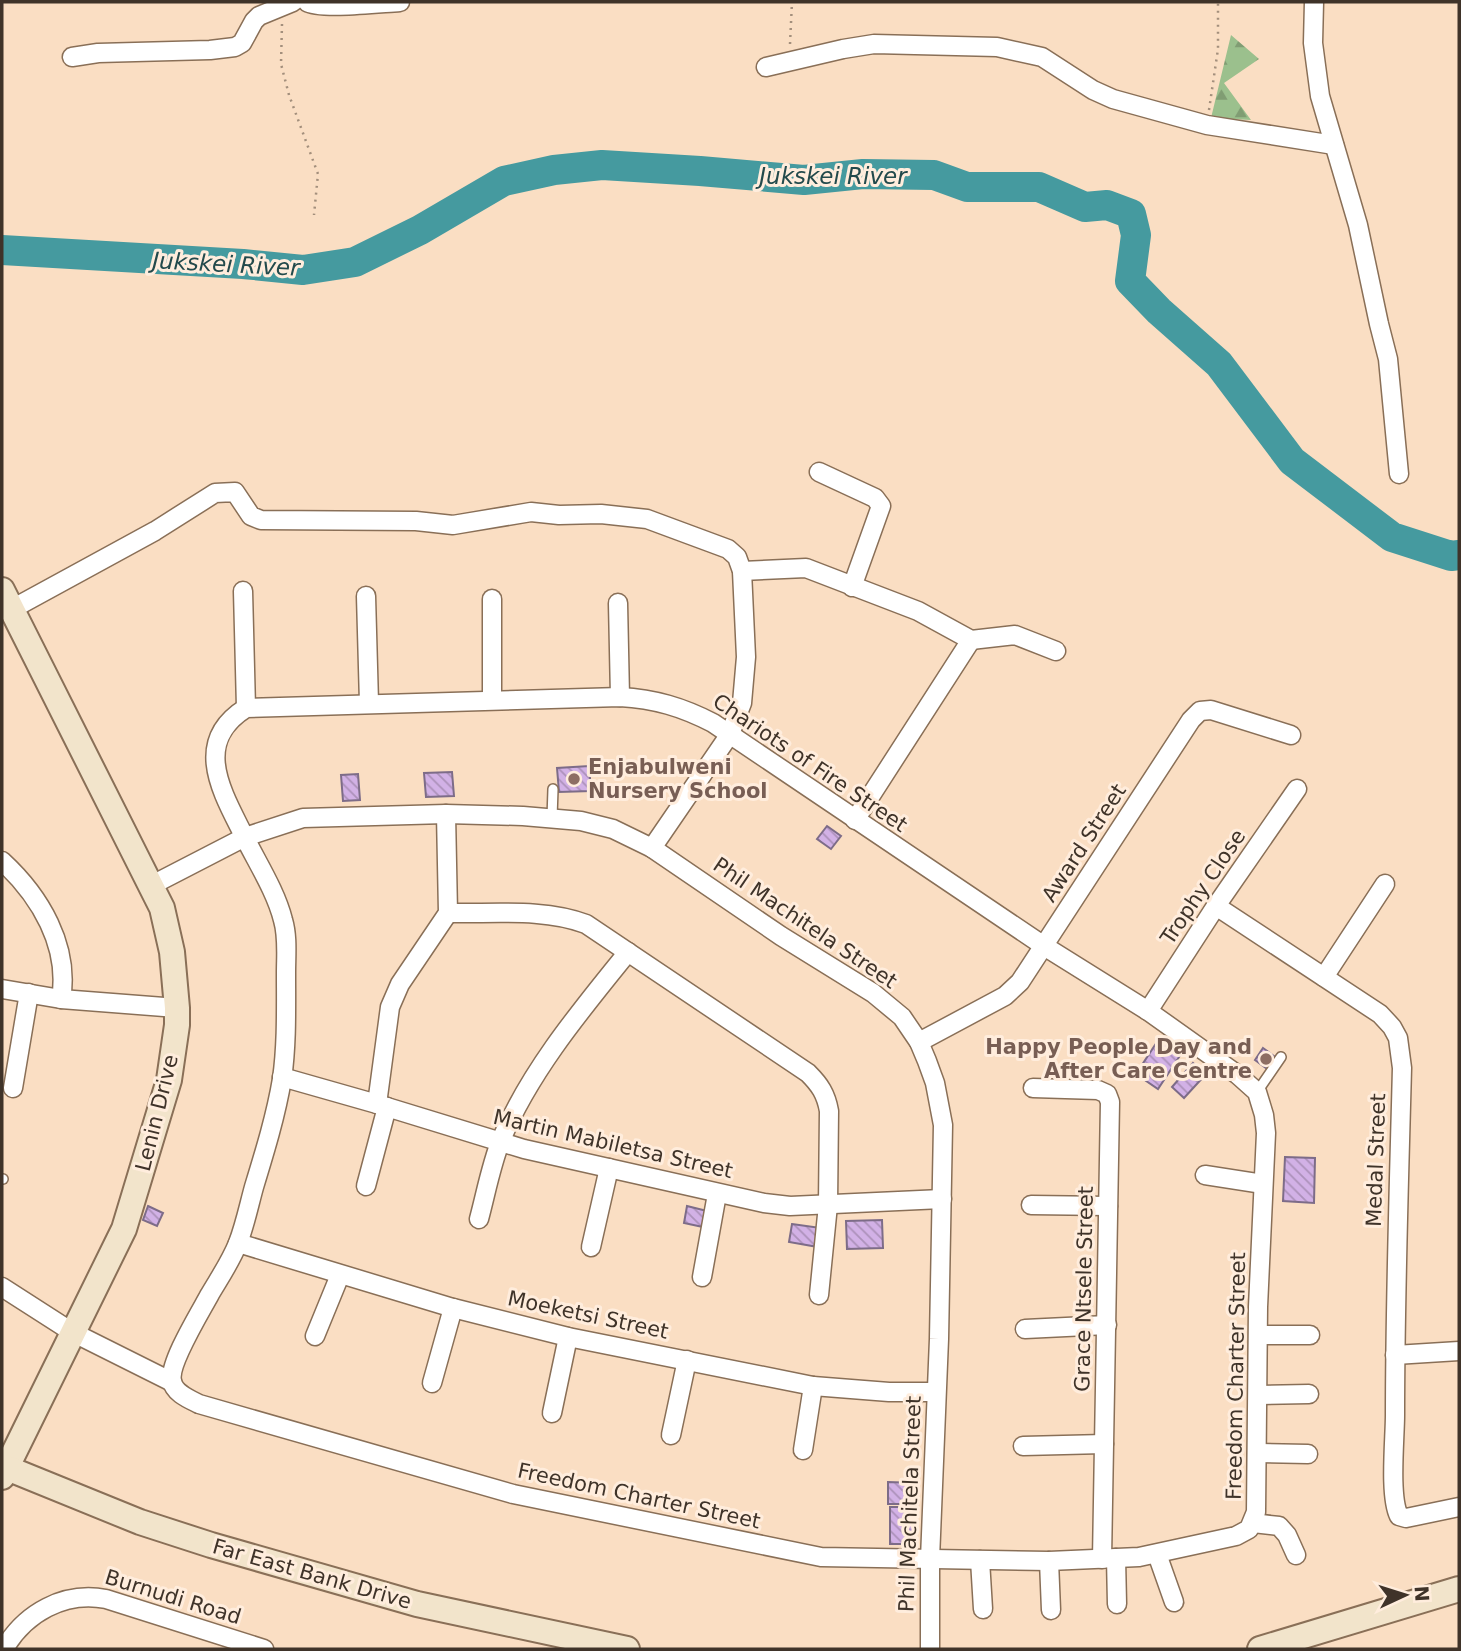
<svg xmlns="http://www.w3.org/2000/svg" width="1461" height="1651" font-family="'DejaVu Sans',sans-serif">
  <style>
    .forest { fill: url(#forest-firs) }
    .lines { fill: none; stroke-linecap: round; stroke-linejoin: round }
    .river { stroke: #459a9f; stroke-width: 30 }
    .building { fill: url(#building-back-hatch); stroke: #7d6c88; stroke-width: 2 }
    .lane-casing { stroke: #896f57; stroke-width: 12 }
    .street-casing { stroke: #896f57; stroke-width: 21 }
    .secondary-casing { stroke: #896f57; stroke-width: 28 }
    .path { stroke: #a38f7c; stroke-width: 2.5; stroke-dasharray: 2 5; stroke-linecap: butt }
    .lane { stroke: #fff; stroke-width: 9 }
    .street { stroke: #fff; stroke-width: 18 }
    .secondary { stroke: #f2e4cb; stroke-width: 24 }
    .education-dot { fill: #8d6e63; stroke: #ffeddd; stroke-width: 2.5 }
    .labels { text-anchor: middle; stroke-width: 6; stroke-linejoin: round; paint-order: stroke }
    .street-label { font-size: 21px; fill: #3f3329; stroke: #ffeddd }
    .education-label { font-size: 21px; font-weight: bold; fill: #785e54; stroke: #ffeddd; text-anchor: start }
    .water-label { font-size: 23px; font-style: italic; fill: #234a4c; stroke: #ffeddd }
  </style>
  <defs>
    <pattern id="forest-firs" width="22" height="20" patternUnits="userSpaceOnUse" patternTransform="scale(1.75)"><rect width="22" height="20" fill="#9bc08d"/><path d="M5 1l3.5 6h-7zM16 11l3.5 6h-7z" fill="#809d73"/></pattern>
    <pattern id="building-back-hatch" width="6" height="6" patternUnits="userSpaceOnUse" patternTransform="scale(1.75)"><rect width="6" height="6" fill="#d2b1e6"/><path d="M-1 5l2 2M0 0l6 6M5-1l2 2" fill="none" stroke="#ac91ba"/></pattern>
  </defs>
  <rect width="100%" height="100%" fill="#fadec3"/>
  <path class="forest" d="M1231,35l28,24 -35,24 27,37 -40,-2z"/>
  <g class="lines">
    <path class="river" d="M2,250l241,14 60,6 52,-8 65,-32 84,-49 50,-11 48,-5 98,6 104,9 59,-6 71,1 33,12h72l46,20 22,-2 24,9 5,21 -6,46 29,30 60,53 73,97 100,76 59,19 8,-1"/>
  </g>
  <g class="building">
    <path d="M589,766l2,25 -32,1 -2,-24z"/>
    <path d="M452,772l2,24 -28,1 -2,-24z"/>
    <path d="M358,774l2,26 -17,1 -2,-26z"/>
    <path d="M827,826l14,10 -10,13 -14,-10z"/>
    <path d="M1159,1039l22,15 -23,35 -22,-15z"/>
    <path d="M1263,1048l15,11 -8,12 -15,-11z"/>
    <path d="M1193,1063l13,11 -22,24 -12,-11z"/>
    <path d="M1285,1157l30,1 -1,45 -31,-2z"/>
    <path d="M148,1206l15,7 -6,13 -14,-6z"/>
    <path d="M687,1206l20,5 -4,16 -19,-4z"/>
    <path d="M882,1220l1,28 -36,1 -1,-28z"/>
    <path d="M792,1224l29,4 -3,19 -29,-5z"/>
    <path d="M888,1482l28,1v21h-28z"/>
    <rect x="890" y="1507" width="24" height="37"/>
  </g>
  <g class="lines">
    <defs>
      <g id="lane">
        <path d="M552,818l1,-29"/>
        <path d="M1257,1092l24,-35"/>
        <path d="M2,1179h1"/>
      </g>
      <g id="street">
        <path d="M307,2c13,8 74,1 93,0"/>
        <path d="M1314,2l-1,41 7,53 38,129 21,99 9,35 11,115"/>
        <path d="M72,57l26,-4 112,-3 25,-3 7,-4 12,-22 5,-5 34,-14"/>
        <path d="M766,67l77,-18 31,-5 123,3 45,10 51,33 20,9 94,26 127,20"/>
        <path d="M819,472l56,26 6,8 -29,81"/>
        <path d="M742,571l64,-3 112,43 53,29 44,-5 41,16"/>
        <path d="M243,591l3,117"/>
        <path d="M366,596l3,107"/>
        <path d="M492,599v100"/>
        <path d="M618,603l2,94"/>
        <path d="M12,609l143,-78 60,-38 20,-1 16,24 10,4 155,1 37,4 78,-13 28,3 42,-1 46,5 81,30 9,8 5,14 4,86 -4,46 -12,31 -78,114"/>
        <path d="M620,697c35,2 62,10 93,26l331,223 104,65 90,64 19,17 7,23 2,18 -8,174 -2,205 -7,17 -13,7 -97,21 -90,4 -228,-4 -308,-63 -314,-90c-10,-5 -25,-11 -27,-23 -4,-17 29,-70 38,-87 10,-17 21,-33 28,-51 7,-18 11,-38 16,-56 11,-36 22,-72 28,-108 5,-35 4,-71 4,-106 0,-18 2,-36 -3,-53 -7,-28 -25,-56 -38,-82 -21,-43 -55,-95 1,-130z"/>
        <path d="M855,820l116,-180"/>
        <path d="M2,861c38,35 68,85 59,138"/>
        <path d="M152,885l93,-48 58,-19 143,-4 77,2 58,5 32,8 39,19 129,88 92,57 29,24 17,25 8,19 8,22 8,42 -4,214 -9,220v90"/>
        <path d="M1216,906l164,108 12,13 6,11 4,30c-3,115 -7,231 -7,347 0,24 -6,81 4,101l7,2 53,-11"/>
        <path d="M448,913c45,1 96,-5 138,11l222,149c12,12 18,21 21,38l-1,94 -9,90"/>
        <path d="M1324,977l61,-93"/>
        <path d="M2,989l59,10 116,9"/>
        <path d="M1148,1011l68,-105 81,-117"/>
        <path d="M919,1042l86,-46 15,-14 171,-262 9,-9 11,-1 80,25"/>
        <path d="M282,1077l95,27 147,45 240,54 26,3 152,-7"/>
        <path d="M13,1088l16,-95"/>
        <path d="M1033,1088l65,2 9,4 3,8 -8,457"/>
        <path d="M377,1104l13,-97 10,-23 48,-71 -2,-99"/>
        <path d="M1205,1175l58,9"/>
        <path d="M366,1186l21,-79"/>
        <path d="M1031,1205l77,1"/>
        <path d="M479,1219c7,-26 12,-54 22,-79 29,-69 80,-130 127,-188"/>
        <path d="M238,1243l215,65 115,29 245,49 76,6h47"/>
        <path d="M591,1247l18,-79"/>
        <path d="M702,1277l15,-83"/>
        <path d="M2,1287l70,45 100,50"/>
        <path d="M1025,1329l82,-4"/>
        <path d="M1259,1335h51"/>
        <path d="M315,1336l25,-61"/>
        <path d="M1395,1355l64,-4"/>
        <path d="M432,1383l21,-75"/>
        <path d="M1258,1395l51,-1"/>
        <path d="M552,1413l16,-76"/>
        <path d="M671,1435l16,-75"/>
        <path d="M1023,1446l81,-2"/>
        <path d="M803,1450l10,-64"/>
        <path d="M1257,1453l51,1"/>
        <path d="M1253,1523l26,3 8,9 9,20"/>
        <path d="M1157,1554l17,48"/>
        <path d="M1116,1558l1,46"/>
        <path d="M980,1560l3,49"/>
        <path d="M1049,1561l2,49"/>
        <path d="M4,1649c21,-36 60,-58 102,-50l158,50"/>
      </g>
      <g id="secondary">
        <path d="M2,590l160,318 10,44 5,56v17l-8,55 -45,149 -122,248"/>
        <path d="M7,1468l133,54 71,23 206,59 210,45"/>
        <path d="M1260,1649l199,-60"/>
      </g>
    </defs>
    <use href="#lane" class="lane-casing"/>
    <use href="#street" class="street-casing"/>
    <use href="#secondary" class="secondary-casing"/>
    <g class="path">
      <path d="M282,24l-1,40 8,31 29,79 -4,41"/>
      <path d="M790,44l2,-42"/>
      <path d="M1209,110l9,-61v-47"/>
    </g>
    <use href="#lane" class="lane"/>
    <use href="#street" class="street"/>
    <use href="#secondary" class="secondary"/>
  </g>
  <g class="education-dot">
    <circle cx="574" cy="779" r="7"/>
    <circle cx="1266" cy="1059" r="7"/>
  </g>
  <g class="labels">
    <g class="street-label">
      <text transform="translate(810 763) rotate(34)" y="7">Chariots of Fire Street</text>
      <text transform="translate(1084 843) rotate(-57)" y="7">Award Street</text>
      <text transform="translate(1203 887) rotate(-56)" y="7">Trophy Close</text>
      <text transform="translate(805 923) rotate(34)" y="7">Phil Machitela Street</text>
      <text transform="translate(157 1113) rotate(-76)" y="7">Lenin Drive</text>
      <text transform="translate(613 1144) rotate(13)" y="7">Martin Mabiletsa Street</text>
      <text transform="translate(1376 1160) rotate(-88)" y="7">Medal Street</text>
      <text transform="translate(1084 1289) rotate(-89)" y="7">Grace Ntsele Street</text>
      <text transform="translate(588 1315) rotate(12)" y="7">Moeketsi Street</text>
      <text transform="translate(1236 1376) rotate(-89)" y="7">Freedom Charter Street</text>
      <text transform="translate(639 1496) rotate(12)" y="7">Freedom Charter Street</text>
      <text transform="translate(910 1504) rotate(-88)" y="7">Phil Machitela Street</text>
      <text transform="translate(312 1574) rotate(16)" y="7">Far East Bank Drive</text>
      <text transform="translate(173 1597) rotate(17)" y="7">Burnudi Road</text>
    </g>
    <g class="education-label">
      <text x="588" y="774">Enjabulweni<tspan x="588" dy="24">Nursery School</tspan></text>
      <text x="1252" y="1054" text-anchor="end">Happy People Day and<tspan x="1252" dy="24">After Care Centre</tspan></text>
    </g>
    <g class="water-label">
      <text x="833" y="184">Jukskei River</text>
      <text transform="translate(226 264) rotate(3)" y="8">Jukskei River</text>
    </g>
  </g>
  <rect width="1461" height="1651" fill="none" stroke="#3f3329" stroke-width="7"/>
  <g transform="translate(1405 1595) rotate(86)" stroke="#ffeddd" stroke-width="5" paint-order="stroke">
  <path d="M0-5L12 26L0 18L-12 26Z" fill="#3f3329"/>
  <text y="-10" font-size="19" font-weight="bold" text-anchor="middle" fill="#3f3329">N</text>
  </g>
</svg>
